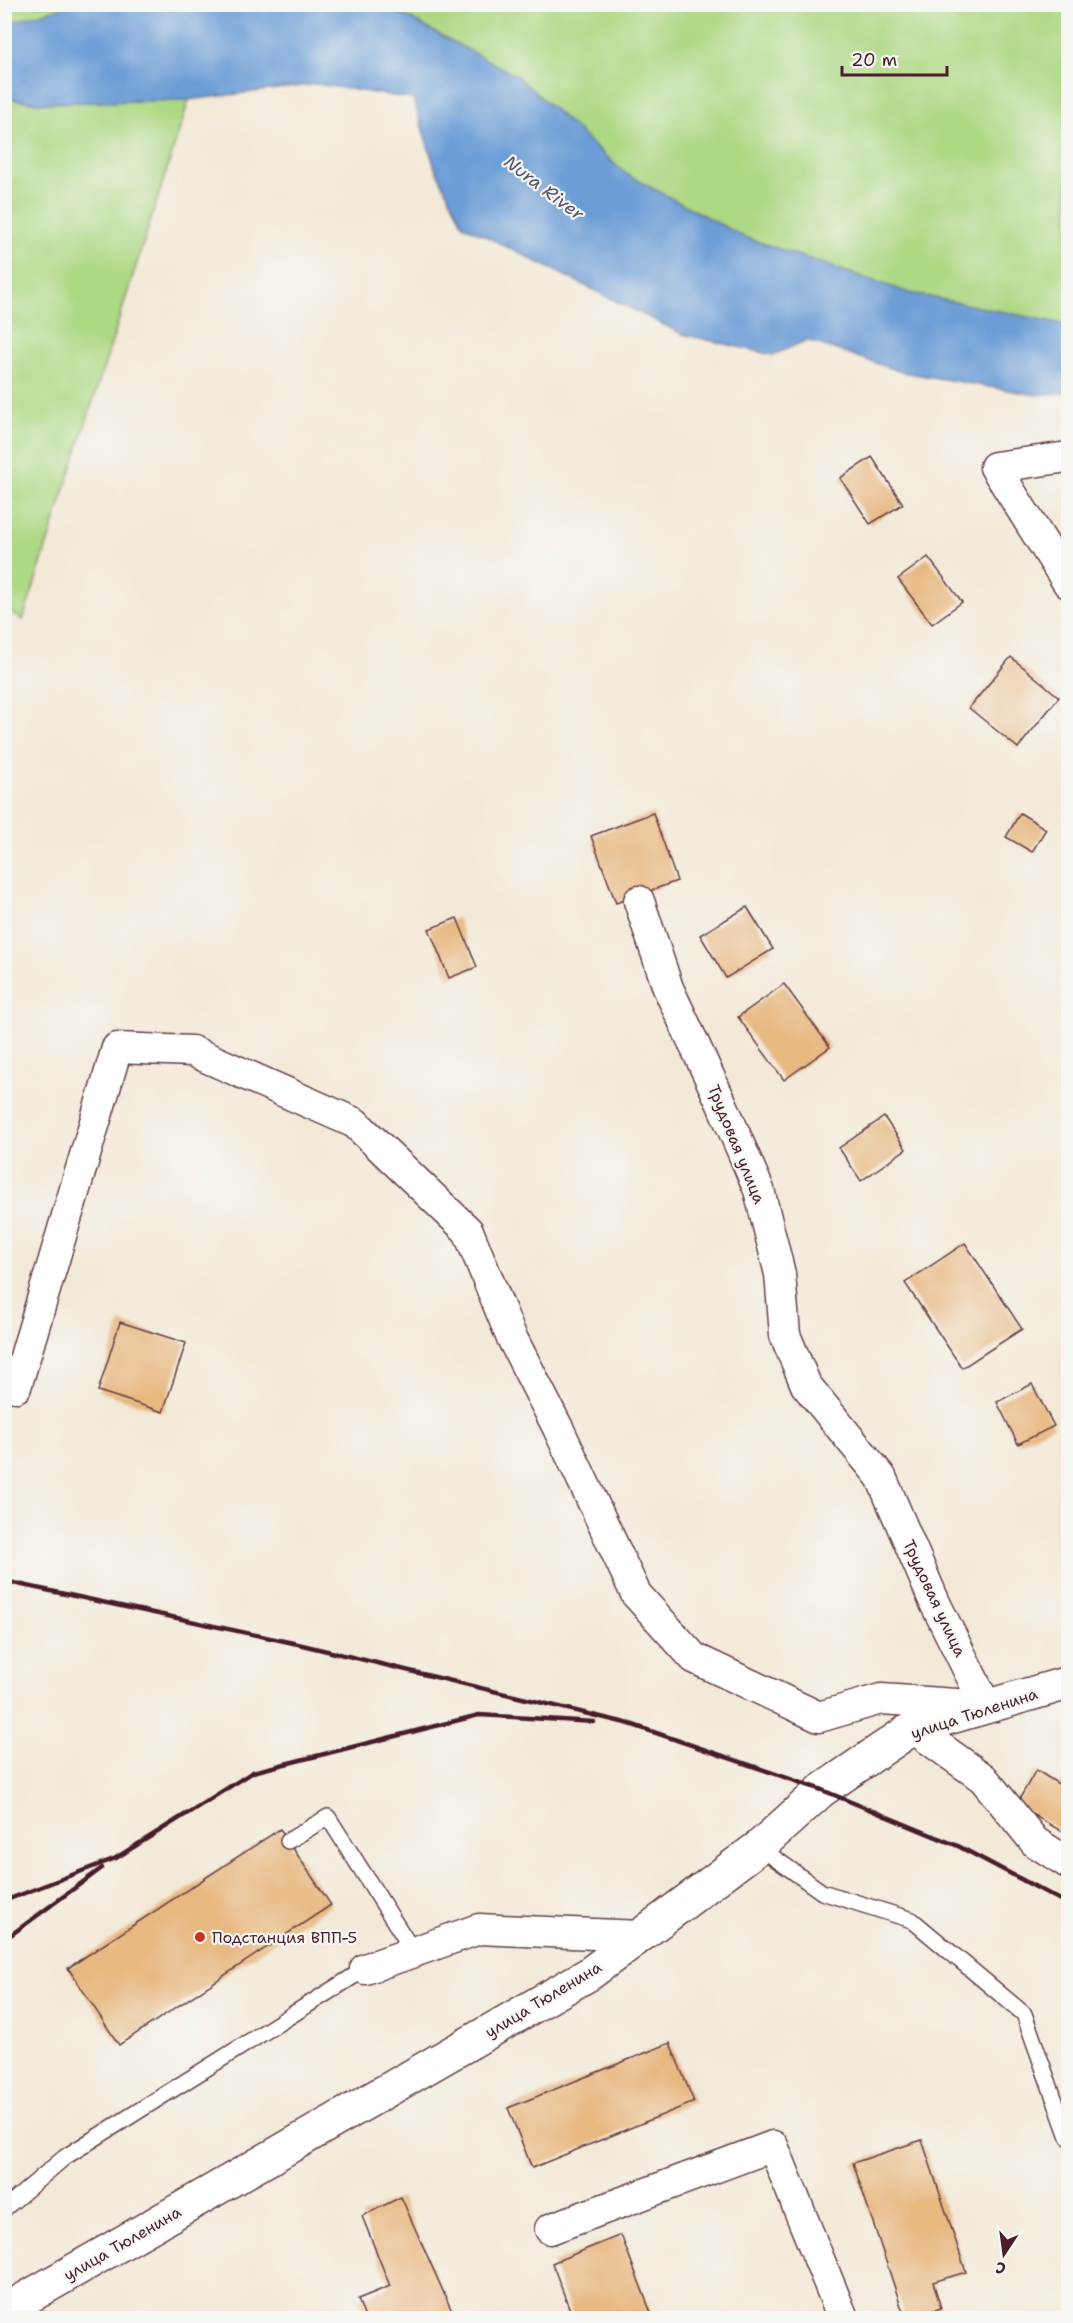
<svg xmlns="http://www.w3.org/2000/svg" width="1073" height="2323" font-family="'Shantell Sans',sans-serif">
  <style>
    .green { fill: #add884; stroke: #7c7c58; stroke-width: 1.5 }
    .water { fill: #6c9dd6; stroke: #5b5e80; stroke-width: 1.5 }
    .building { fill: #e8b881 }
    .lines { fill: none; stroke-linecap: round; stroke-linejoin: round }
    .service-casing { stroke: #633d45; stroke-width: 18 }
    .minor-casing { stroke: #633d45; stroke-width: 33 }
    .tertiary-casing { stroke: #633d45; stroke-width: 36 }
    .service { stroke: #fff; stroke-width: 15 }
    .minor { stroke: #fff; stroke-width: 30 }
    .tertiary { stroke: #fff; stroke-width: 33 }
    .rail { stroke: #4a1f2b; stroke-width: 4.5 }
    .poi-dot { fill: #c8321e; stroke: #f6f6f2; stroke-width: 2 }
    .labels { text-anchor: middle; stroke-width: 4.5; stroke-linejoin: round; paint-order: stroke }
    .street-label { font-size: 16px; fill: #4a1f2b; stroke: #f6f6f2 }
    .poi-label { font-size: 16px; fill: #4a1f2b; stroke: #f6f6f2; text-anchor: start }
    .water-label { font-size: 18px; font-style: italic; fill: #58516f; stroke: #f6f6f2 }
  </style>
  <rect width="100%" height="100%" fill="#f6f6f2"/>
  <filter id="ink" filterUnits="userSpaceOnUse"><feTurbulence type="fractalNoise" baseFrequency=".0167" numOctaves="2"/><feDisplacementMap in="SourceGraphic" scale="12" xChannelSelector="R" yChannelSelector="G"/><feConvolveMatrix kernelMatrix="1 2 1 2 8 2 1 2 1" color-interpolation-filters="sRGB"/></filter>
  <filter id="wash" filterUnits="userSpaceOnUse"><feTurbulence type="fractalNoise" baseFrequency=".008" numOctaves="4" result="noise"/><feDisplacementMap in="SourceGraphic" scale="24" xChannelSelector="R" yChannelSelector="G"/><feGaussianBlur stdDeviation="1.35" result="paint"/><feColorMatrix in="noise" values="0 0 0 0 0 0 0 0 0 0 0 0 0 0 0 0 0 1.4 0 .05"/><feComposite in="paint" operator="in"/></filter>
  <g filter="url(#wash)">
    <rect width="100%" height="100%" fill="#f3e9d8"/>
    <g class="green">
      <path d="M285,4l783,1v318l-44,8 -213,-38z"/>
      <path d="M5,5h187l-187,36z"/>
      <path d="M5,98l34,5 150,-3 -166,520 -18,-11z"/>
    </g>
    <path class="water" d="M74,4l311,1 132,71 109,98 118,63 166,56 154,31 4,-1v69l-32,3 -134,-23 -95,-32 -34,15 -91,-21 -219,-109 -28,-57 -22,-69 -96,-15 -128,16 -150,3 -34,-5v-74z"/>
    <g id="blocks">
      <g class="building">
        <path d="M872,457l31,47 -33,20 -30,-46z"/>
        <path d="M928,557l34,45 -30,22 -34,-45z"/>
        <path d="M1011,657l48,40 -41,51 -49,-40z"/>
        <path d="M653,813l24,68 -61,22 -25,-67z"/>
        <path d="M1020,813l26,16 -14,23 -26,-15z"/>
        <path d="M747,907l26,42 -47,29 -26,-43z"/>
        <path d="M457,918l20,49 -28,11 -20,-49z"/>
        <path d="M784,984l46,63 -46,33 -46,-63z"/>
        <path d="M884,1117l22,32 -45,32 -22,-33z"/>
        <path d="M965,1243l57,86 -60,39 -57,-85z"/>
        <path d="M120,1322l66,21 -23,69 -65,-21z"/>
        <path d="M1032,1384l22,42 -36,18 -21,-42z"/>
        <path d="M1036,1770l24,15 8,-14v64l-52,-30z"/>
        <path d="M280,1829l51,76 -212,140 -51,-77z"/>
        <path d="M670,2043l24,59 -162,66 -24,-60z"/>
        <path d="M922,2140l44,132 -33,10 8,26 -18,6 2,4h-20l-52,-155z"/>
        <path d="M401,2197l54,121h-90l-7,-19 32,-13 -28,-70z"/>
        <path d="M621,2235l32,83h-80l-21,-55z"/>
      </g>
    </g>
  </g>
  <g filter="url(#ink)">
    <use href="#blocks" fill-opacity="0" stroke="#633d45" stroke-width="1.5"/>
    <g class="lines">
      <defs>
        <g id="service">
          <path d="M288,1841l40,-24 85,134"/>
          <path d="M759,1847l63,45 90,28 112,94 44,123"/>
          <path d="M4,2209l61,-52 300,-188"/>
        </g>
        <g id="minor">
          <path d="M1068,457l-73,10 73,116"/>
          <path d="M16,1387l101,-339 75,3 163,72 113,108 43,105 47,92 78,166 58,64 125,59 62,-18 105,7 -51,-103 -54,-126 -75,-92 -21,-50 -5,-61 -21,-84 -37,-86 -54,-116 -29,-87"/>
          <path d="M913,1728l70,50 52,64 33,21"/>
          <path d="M365,1969l114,-40 162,7"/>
          <path d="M550,2229l223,-83 70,172"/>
        </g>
        <path id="tertiary" d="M4,2311l585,-337 170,-127 63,-57 91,-62 155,-45"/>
      </defs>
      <use href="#service" class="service-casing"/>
      <use href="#minor" class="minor-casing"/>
      <use href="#tertiary" class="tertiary-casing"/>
      <use href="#service" class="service"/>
      <use href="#minor" class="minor"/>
      <use href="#tertiary" class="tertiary"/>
      <g class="rail">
        <path d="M4,1581l294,63 332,80 192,66 136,56 110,58"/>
        <path d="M4,1901l112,-43 137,-86 226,-57 115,7"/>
        <path d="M4,1940l98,-72"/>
      </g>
    </g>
  </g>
  <circle class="poi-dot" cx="200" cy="1937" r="6"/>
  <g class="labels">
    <g class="street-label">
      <text transform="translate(737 1144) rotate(68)" y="6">Трудовая улица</text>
      <text transform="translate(935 1598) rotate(65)" y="6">Трудовая улица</text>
      <text transform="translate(974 1713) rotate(-18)" y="6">улица Тюленина</text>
      <text transform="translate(543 1999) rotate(-31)" y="6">улица Тюленина</text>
      <text transform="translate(122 2243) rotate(-30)" y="6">улица Тюленина</text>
    </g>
    <g class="poi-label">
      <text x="212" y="1943">Подстанция ВПП-5</text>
    </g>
    <g class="water-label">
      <text transform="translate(544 188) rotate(37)" y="6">Nura River</text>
    </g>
  </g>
  <rect width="1073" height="2323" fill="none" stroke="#f6f6f2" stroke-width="24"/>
  <g transform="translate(1004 2254) rotate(193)" stroke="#f6f6f2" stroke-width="4.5" paint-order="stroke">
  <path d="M0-4.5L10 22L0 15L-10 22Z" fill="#4a1f2b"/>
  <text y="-9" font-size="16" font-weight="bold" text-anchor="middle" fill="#4a1f2b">С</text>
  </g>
  <path d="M842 66v9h105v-9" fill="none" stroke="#4a1f2b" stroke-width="3"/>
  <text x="851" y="66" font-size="18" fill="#4a1f2b" stroke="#f6f6f2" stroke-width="4.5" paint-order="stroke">20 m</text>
</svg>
